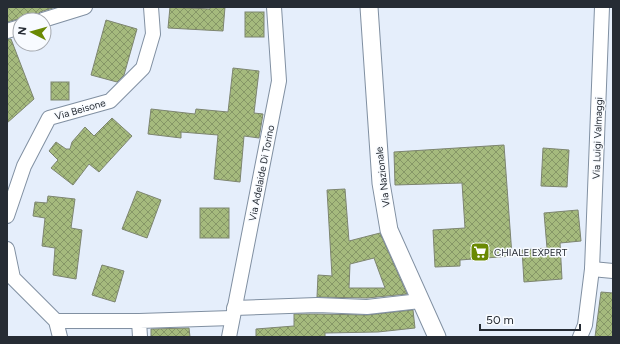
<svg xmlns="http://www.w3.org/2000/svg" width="620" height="344" font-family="Figtree,sans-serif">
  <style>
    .building { fill: url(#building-cross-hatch); stroke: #7d8570; fill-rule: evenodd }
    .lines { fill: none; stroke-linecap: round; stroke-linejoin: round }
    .minor-casing { stroke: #8190a2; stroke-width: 16 }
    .tertiary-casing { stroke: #8190a2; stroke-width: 19 }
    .minor { stroke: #fff; stroke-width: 14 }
    .tertiary { stroke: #fff; stroke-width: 17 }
    .labels { text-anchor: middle; stroke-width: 3; stroke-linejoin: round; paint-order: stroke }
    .street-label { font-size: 10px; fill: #262c34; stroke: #f8fbff }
    .poi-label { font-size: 10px; fill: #262c34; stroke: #f8fbff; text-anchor: start }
  </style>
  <defs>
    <pattern id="building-cross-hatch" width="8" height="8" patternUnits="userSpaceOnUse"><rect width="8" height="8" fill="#a5ba7d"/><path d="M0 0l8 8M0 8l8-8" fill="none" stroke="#869767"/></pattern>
  </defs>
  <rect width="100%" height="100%" fill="#e5eefb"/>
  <g class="building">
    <path d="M7,7h49l-16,5 -4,4 -18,3 -11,3z"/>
    <path d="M170,7l40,2v-2h15l-2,24 -55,-3z"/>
    <rect x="245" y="12" width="19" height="25"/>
    <path d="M106,20l31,9 -13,46 -7,7 -26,-7z"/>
    <path d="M7,39h4l23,60 -27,24z"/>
    <path d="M233,68l26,3 -5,42 9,1 -4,24 -15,-2 -4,46 -26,-3 4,-44 -37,-3v6l-33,-4 3,-25 44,5 1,-5 32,3z"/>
    <rect x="51" y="82" width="18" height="18"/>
    <path d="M112,118l20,18 -33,36 -10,-8 -16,21 -22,-17 7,-8 -9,-9 7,-9 10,7h4l2,-7 13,-15 9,9z"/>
    <path d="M504,145l8,111 -52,4v6l-25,1 -2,-37 32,-2 -3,-45 -67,2 -1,-33z"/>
    <path d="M543,148l26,2 -2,37 -26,-1z"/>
    <path d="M345,189l4,52 31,-8 27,61 -40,4 -50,-1 1,-22 14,1 -5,-86zM374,258l11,30h-36l1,-24z"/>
    <path d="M137,191l24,9 -14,38 -25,-9z"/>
    <path d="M48,196l27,3 -4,29 11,2 -6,49 -23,-4 2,-27 -13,-2 3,-28 -12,-2 2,-14 12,1z"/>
    <rect x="200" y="208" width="29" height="30"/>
    <path d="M578,210l3,31 -21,2 2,36 -38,3 -2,-32 25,-2 -3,-35z"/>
    <path d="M102,265l22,6 -9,31 -23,-7z"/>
    <path d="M601,292l12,1v44h-18z"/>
    <path d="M413,310l2,18 -37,4 -53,1v4h-69v-8l38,-3v-12h23l50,1z"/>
    <path d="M189,328l1,9h-39v-8z"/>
  </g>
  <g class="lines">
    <defs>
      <g id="minor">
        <path d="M43,20l42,-13"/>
        <path d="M7,31l13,-4"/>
        <path d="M7,216l17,-50 25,-48 61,-17 33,-33 10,-34 -2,-27"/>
        <path d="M7,249l6,29 43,43 4,16"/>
        <path d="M592,269l21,2"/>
        <path d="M234,308l83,-3 50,2 53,-6"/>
        <path d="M56,321h83"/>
        <path d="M140,337l-1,-16 93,-3"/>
        <path d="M229,337l50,-256 -5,-74"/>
        <path d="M580,337l5,-12 7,-56 10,-262"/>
      </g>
      <path id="tertiary" d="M369,7l12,176 8,47 48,107"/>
    </defs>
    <use href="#minor" class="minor-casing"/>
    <use href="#tertiary" class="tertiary-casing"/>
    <use href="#minor" class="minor"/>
    <use href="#tertiary" class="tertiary"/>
  </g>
  <defs>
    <symbol id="supermarket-square" viewBox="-11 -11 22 22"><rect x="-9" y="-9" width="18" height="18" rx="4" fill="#6a8903" stroke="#f8fbff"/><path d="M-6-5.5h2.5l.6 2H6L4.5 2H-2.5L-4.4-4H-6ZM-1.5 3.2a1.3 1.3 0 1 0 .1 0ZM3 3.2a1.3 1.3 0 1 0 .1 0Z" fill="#fff"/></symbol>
  </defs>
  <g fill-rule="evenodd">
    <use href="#supermarket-square" x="469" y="241" width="22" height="22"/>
  </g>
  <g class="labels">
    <g class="street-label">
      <text transform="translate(80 109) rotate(-16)" y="4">Via Beisone</text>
      <text transform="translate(597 138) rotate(-88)" y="4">Via Luigi Valmaggi</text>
      <text transform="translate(261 173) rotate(-79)" y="4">Via Adelaide Di Torino</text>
      <text transform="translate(382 177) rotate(-97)" y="4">Via Nazionale</text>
    </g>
    <g class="poi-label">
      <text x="494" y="256">CHIALE EXPERT</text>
    </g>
  </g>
  <rect width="620" height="344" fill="none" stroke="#262c34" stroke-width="16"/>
  <g transform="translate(32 32) rotate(276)"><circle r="19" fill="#f8fbff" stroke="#a4a8ae"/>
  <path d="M0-3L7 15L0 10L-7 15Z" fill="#6a8903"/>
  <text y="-6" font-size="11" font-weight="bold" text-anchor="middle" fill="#262c34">N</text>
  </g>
  <path d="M480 324v6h100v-6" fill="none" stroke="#262c34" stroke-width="2"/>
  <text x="486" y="324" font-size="12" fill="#262c34" stroke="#f8fbff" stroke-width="3" paint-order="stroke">50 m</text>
</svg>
